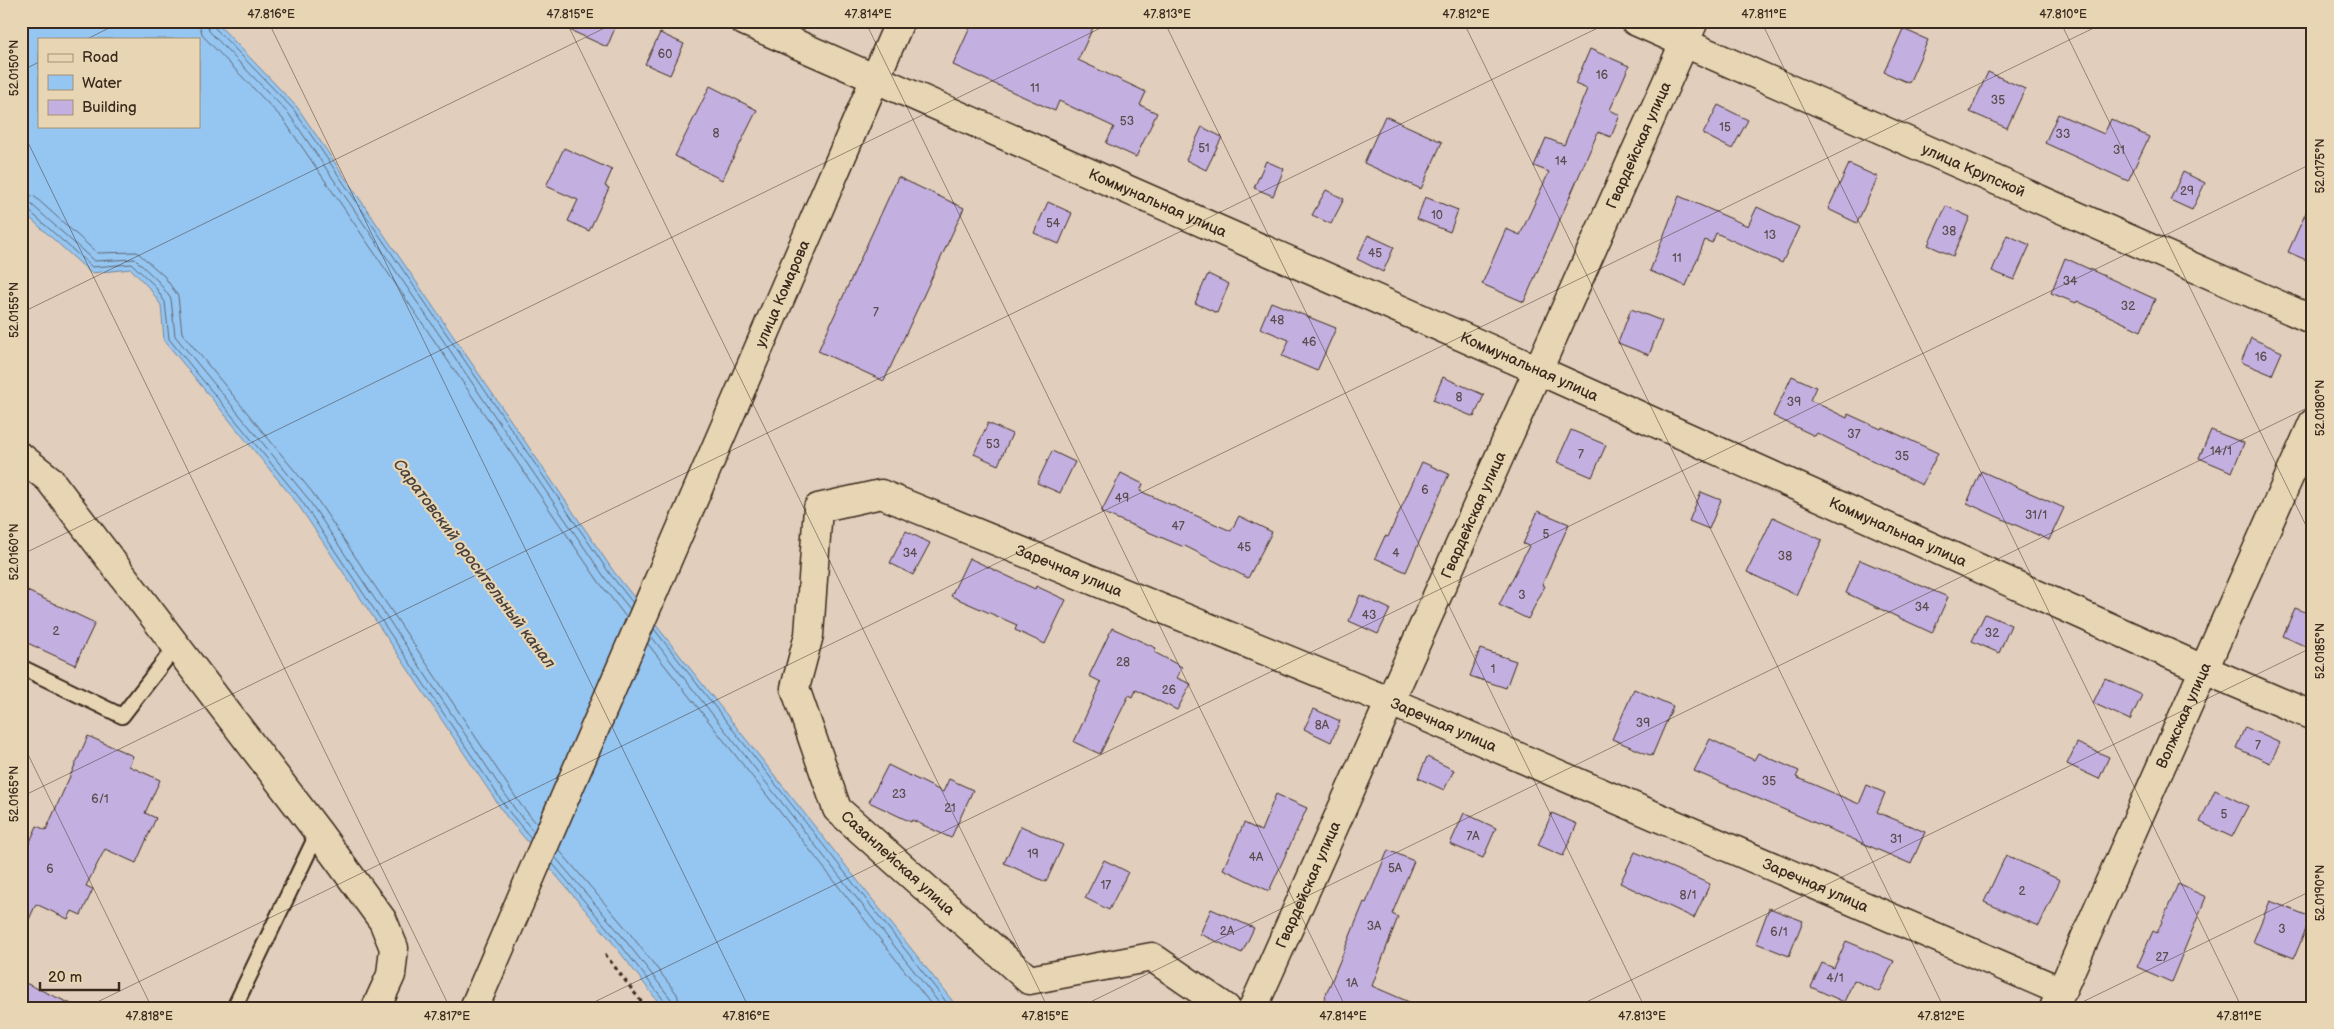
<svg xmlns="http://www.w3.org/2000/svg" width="2334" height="1029" font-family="'Balsamiq Sans',sans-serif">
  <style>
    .water { fill: #95c5f1; stroke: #71879d; fill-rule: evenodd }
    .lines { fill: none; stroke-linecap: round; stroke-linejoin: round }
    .shore { stroke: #5f6872; stroke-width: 1 }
    .building { fill: #c3b0e0; stroke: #3b2a1e }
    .lane-casing { stroke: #3b2a1e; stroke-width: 18 }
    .street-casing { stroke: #3b2a1e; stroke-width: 31 }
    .secondary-casing { stroke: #3b2a1e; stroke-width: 31 }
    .path { stroke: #3b2a1e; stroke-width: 3; stroke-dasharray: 4 4; stroke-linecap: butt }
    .lane { stroke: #e8d5b3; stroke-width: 14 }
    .street { stroke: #e8d5b3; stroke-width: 28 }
    .secondary { stroke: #e8d5b3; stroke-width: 28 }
    .ticks { fill: none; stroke: #3b2a1e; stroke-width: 1; stroke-opacity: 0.45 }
    .labels { text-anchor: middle; stroke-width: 4.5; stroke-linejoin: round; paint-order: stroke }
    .number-label { font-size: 12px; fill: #5d4c4e }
    .street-label { font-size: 15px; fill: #3b2a1e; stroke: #e8d5b3 }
    .water-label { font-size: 16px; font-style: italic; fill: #48413e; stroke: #e8d5b3 }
    .neatline { fill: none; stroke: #3b2a1e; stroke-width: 2 }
    .ticks-label { font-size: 12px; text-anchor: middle; fill: #3b2a1e }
  </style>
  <rect width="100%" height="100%" fill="#e1cebc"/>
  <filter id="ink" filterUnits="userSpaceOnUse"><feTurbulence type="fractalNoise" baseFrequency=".02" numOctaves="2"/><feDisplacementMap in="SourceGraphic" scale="10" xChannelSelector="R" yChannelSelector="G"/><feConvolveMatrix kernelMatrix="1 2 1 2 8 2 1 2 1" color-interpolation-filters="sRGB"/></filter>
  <g filter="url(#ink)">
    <path class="water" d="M21,21h194l82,86 317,465 344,436h-295l-54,-70 -103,-122 -209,-313 -133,-163 -3,-35 -11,-16 -19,-20 -40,4 -70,-63zM39,39h160v87h-160z"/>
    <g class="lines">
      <g class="shore">
        <path d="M198,21l5,15 80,83 316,463 27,35"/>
        <path d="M206,21l3,10 80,83 316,464 25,31"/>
        <path d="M212,21l2,6 80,83 316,464 23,29"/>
        <path d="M21,193l14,4 62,56 40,-1 27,24 14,20 4,37 130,159 209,313 16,19"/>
        <path d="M21,200l9,3 64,58 41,-2 23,22 13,18 4,37 131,160 209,313 19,23"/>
        <path d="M21,207l5,1 66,59 40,-3 22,21 11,17 4,37 132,161 209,313 21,25"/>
        <path d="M654,629l297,379"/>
        <path d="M651,636l292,372"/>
        <path d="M648,644l286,364"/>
        <path d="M559,850l65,76 53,68 4,14"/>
        <path d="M555,857l63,74 53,68 2,9"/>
        <path d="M553,864l60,71 53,68 1,5"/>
      </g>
    </g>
    <g class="building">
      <path d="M550,21h68l-11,26z"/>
      <path d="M973,21h123l-18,39 68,32 -6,13 17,8 -21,44 -30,-14 8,-16 -55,-26 -4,10 -102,-46z"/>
      <path d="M1903,29l25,11 -19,43 -25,-11z"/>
      <path d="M660,33l24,11 -14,31 -25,-11z"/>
      <path d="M1590,49l39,17 -19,44 10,5 -9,22 -13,-5 -74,170 -42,-18 24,-55 14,6 29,-63 -15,-6 12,-28 18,7 23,-56 -12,-5z"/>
      <path d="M1988,72l37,17 -18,39 -37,-16z"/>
      <path d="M710,86l47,24 -35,70 -47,-24z"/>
      <path d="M1718,105l30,15 -16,29 -29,-15z"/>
      <path d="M2058,114l46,20 7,-15 38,18 -21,44 -83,-38z"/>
      <path d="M1385,116l57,26 -21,47 -57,-26z"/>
      <path d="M1202,127l20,10 -16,33 -20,-10z"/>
      <path d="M564,148l48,22 -7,16 4,2 -20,43 -21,-10 10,-21 -32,-14z"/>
      <path d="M1266,161l18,8 -11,27 -19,-8z"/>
      <path d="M1849,164l29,13 -21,46 -29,-14z"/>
      <path d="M2183,172l22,11 -13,27 -22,-10z"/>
      <path d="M898,177l66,31 -80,173 -66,-30z"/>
      <path d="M1326,190l18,9 -13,25 -19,-9z"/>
      <path d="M1679,196l69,30 9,-19 42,20 -17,36 -66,-30 -4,10 -7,-3 -19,46 -36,-15z"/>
      <path d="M1425,197l33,13 -8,22 -33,-13z"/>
      <path d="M2313,197v66l-25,-11z"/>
      <path d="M1048,202l24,11 -13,31 -25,-11z"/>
      <path d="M1946,206l24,11 -17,39 -25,-11z"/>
      <path d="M1368,235l26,12 -11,25 -26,-13z"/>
      <path d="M2007,235l23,10 -16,35 -22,-9z"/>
      <path d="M2065,258l90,41 -14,32 -64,-30 -1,2 -25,-10z"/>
      <path d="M1208,274l21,10 -12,29 -22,-10z"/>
      <path d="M1271,302l65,26 -19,43 -35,-15 7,-16 -29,-12z"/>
      <path d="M1631,309l31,12 -13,34 -31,-12z"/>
      <path d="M2251,338l31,14 -10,23 -31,-13z"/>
      <path d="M1792,376l24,11 -6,13 37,18 1,-4 33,15 1,-2 56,26 -16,32 -105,-52 -2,3 -42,-20z"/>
      <path d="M1443,377l41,18 -10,22 -41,-17z"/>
      <path d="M988,423l24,11 -14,31 -24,-11z"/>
      <path d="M1571,430l35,15 -14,32 -35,-15z"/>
      <path d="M2211,430l33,13 -12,29 -33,-14z"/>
      <path d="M1052,451l23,11 -15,31 -23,-10z"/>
      <path d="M1422,462l27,12 -43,98 -31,-14 10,-22 3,1z"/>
      <path d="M1981,471l83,37 -15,32 -82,-37z"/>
      <path d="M1121,473l22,11 -3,7 91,40 8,-15 33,16 -24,46 -63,-32 -1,1 -83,-35z"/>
      <path d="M1701,492l20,8 -12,29 -20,-8z"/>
      <path d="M1538,511l31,13 -27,61 3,1 -17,33 -29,-14 30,-59 -6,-2z"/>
      <path d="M1773,517l49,23 -26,55 -49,-23z"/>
      <path d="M906,531l24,12 -17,32 -23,-12z"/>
      <path d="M969,558l66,31 1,-3 30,14 -21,44 -30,-14 2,-5 -66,-29z"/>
      <path d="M1860,560l88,37 -16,36 -86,-40z"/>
      <path d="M21,588l74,35 -20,42 -54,-25z"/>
      <path d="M1360,595l30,14 -12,25 -29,-13z"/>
      <path d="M2295,608l18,7v35l-30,-14z"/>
      <path d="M1985,614l26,11 -12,28 -27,-12z"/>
      <path d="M1112,628l44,20 -2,4 28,15 -5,11 14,6 -14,26 -41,-20 -3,7 -4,-2 -29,59 -26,-12 27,-60 -12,-6z"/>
      <path d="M1480,649l36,12 -10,27 -36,-12z"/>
      <path d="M2105,678l37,17 -12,25 -37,-17z"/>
      <path d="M1634,689l39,17 -21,50 -40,-17z"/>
      <path d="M1314,709l26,12 -9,21 -27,-13z"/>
      <path d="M2245,727l35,16 -10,20 -34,-15z"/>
      <path d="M88,736l45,20 -4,10 31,14 -15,33 11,5 -20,45 -31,-14 -19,37 7,3 -12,26 -9,-4 -4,8 -32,-15 -15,33v-94l7,3 9,-20 9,4z"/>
      <path d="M1710,739l44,21 4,-7 41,18 -3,6 63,27 8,-19 18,8 -8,19 48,20 -14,32 -217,-93z"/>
      <path d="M2077,743l32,14 -10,22 -32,-15z"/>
      <path d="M1427,757l27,13 -10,20 -26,-12z"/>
      <path d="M888,765l55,27 6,-13 24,11 -22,48 -39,-18 -1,2 -42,-20z"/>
      <path d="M2215,790l33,16 -16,31 -32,-15z"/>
      <path d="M1276,794l31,14 -38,83 -46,-22 21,-46 17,8z"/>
      <path d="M1464,813l32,15 -13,30 -33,-14z"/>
      <path d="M1552,813l25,11 -14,32 -25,-11z"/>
      <path d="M1021,826l42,19 -17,37 -42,-19z"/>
      <path d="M1388,850l26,11 -22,53 6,3 -26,69 51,22h-87l-13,-6 41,-100 2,1z"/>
      <path d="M1635,852l75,32 -16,34 -74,-35z"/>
      <path d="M2006,855l54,25 -21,46 -55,-24z"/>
      <path d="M1104,860l24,12 -19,38 -24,-12z"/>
      <path d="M2178,884l28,13 -35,85 -34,-15 16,-36 4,2z"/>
      <path d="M2270,901l41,16 -17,41 -41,-16z"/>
      <path d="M1769,908l34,13 -14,35 -33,-13z"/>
      <path d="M1211,909l43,19 -12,25 -42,-19z"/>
      <path d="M1846,941l48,20 -15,31 -25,-12 -10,22 -33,-15 11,-24 12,5z"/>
      <path d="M21,981l59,27h-59z"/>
    </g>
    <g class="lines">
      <defs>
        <g id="lane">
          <path d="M21,667l101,49 54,-70"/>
          <path d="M234,1008l84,-176"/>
        </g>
        <g id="street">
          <path id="s1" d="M744,21l794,349 667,300 108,46"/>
          <path id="s2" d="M1635,21l678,299"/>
          <path d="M21,457l28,22 269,353 65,89 11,27 -3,27 -15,33"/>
          <path id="s3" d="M1226,1008l-74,-51 -123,23 -192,-171 -42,-121 14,-53 9,-127 63,-14 510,208 670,289"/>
          <path id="s4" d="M1253,1008l441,-987"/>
          <path id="s5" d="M2054,1008l259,-585"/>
        </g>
        <g id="secondary">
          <path id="s6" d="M474,1008l426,-987"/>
        </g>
      </defs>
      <use href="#lane" class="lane-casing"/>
      <use href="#street" class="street-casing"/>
      <use href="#secondary" class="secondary-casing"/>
      <path class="path" d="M605,954l41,54"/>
      <use href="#lane" class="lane"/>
      <use href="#street" class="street"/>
      <use href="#secondary" class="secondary"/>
    </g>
  </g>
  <path class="ticks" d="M268,21l481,987M566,21l482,987M865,21l481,987M1164,21l481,987M1463,21l481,987M1761,21l481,987M2060,21l253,519M87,39l36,-18M21,71l18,-9M21,128l429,880M21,313l598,-292M21,555l1094,-534M21,740l131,268M21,797l1591,-776M85,1008l2023,-987M582,1008l1731,-845M1078,1008l1235,-603M1574,1008l739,-361M2070,1008l243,-118"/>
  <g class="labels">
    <g class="number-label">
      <text x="665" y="58">60</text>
      <text x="1602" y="79">16</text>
      <text x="1035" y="92">11</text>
      <text x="1998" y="104">35</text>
      <text x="1127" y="125">53</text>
      <text x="1725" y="131">15</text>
      <text x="716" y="137">8</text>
      <text x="2063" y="138">33</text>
      <text x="1204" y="152">51</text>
      <text x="2119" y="154">31</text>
      <text x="1561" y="165">14</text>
      <text x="2187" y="195">29</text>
      <text x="1437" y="219">10</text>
      <text x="1053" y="227">54</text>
      <text x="1949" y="235">38</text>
      <text x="1770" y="239">13</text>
      <text x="1375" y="257">45</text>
      <text x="1677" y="262">11</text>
      <text x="2070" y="285">34</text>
      <text x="2128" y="310">32</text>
      <text x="876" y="316">7</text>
      <text x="1277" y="324">48</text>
      <text x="1309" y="346">46</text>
      <text x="2261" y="361">16</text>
      <text x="1459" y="401">8</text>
      <text x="1794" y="406">39</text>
      <text x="1854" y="438">37</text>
      <text x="993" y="448">53</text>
      <text x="2221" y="455">14/1</text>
      <text x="1581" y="458">7</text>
      <text x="1902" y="460">35</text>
      <text x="1425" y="494">6</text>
      <text x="1122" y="502">49</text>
      <text x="2036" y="519">31/1</text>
      <text x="1178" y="530">47</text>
      <text x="1546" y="538">5</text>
      <text x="1244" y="551">45</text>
      <text x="910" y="557">34</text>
      <text x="1396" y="557">4</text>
      <text x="1785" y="560">38</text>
      <text x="1522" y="599">3</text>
      <text x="1922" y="611">34</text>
      <text x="1369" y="619">43</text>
      <text x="56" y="635">2</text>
      <text x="1992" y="637">32</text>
      <text x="1123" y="666">28</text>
      <text x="1493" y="673">1</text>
      <text x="1169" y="694">26</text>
      <text x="1643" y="727">39</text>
      <text x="1322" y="729">8А</text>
      <text x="2258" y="749">7</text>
      <text x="1769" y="785">35</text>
      <text x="899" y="798">23</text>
      <text x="100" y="803">6/1</text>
      <text x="950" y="812">21</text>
      <text x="2224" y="818">5</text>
      <text x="1473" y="840">7А</text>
      <text x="1896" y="843">31</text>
      <text x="1033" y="858">19</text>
      <text x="1256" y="861">4А</text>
      <text x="1395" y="872">5А</text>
      <text x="50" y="873">6</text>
      <text x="1106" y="889">17</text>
      <text x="2022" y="895">2</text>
      <text x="1688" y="899">8/1</text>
      <text x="1374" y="930">3А</text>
      <text x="2282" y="933">3</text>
      <text x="1227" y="935">2А</text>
      <text x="1779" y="936">6/1</text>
      <text x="2162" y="961">27</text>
      <text x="1835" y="982">4/1</text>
      <text x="1352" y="987">1А</text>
    </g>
    <g class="street-label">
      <text dy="5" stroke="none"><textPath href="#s4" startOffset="945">Гвардейская улица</textPath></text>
      <text dy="5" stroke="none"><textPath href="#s2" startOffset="370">улица Крупской</textPath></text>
      <text dy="5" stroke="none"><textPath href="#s1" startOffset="452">Коммунальная улица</textPath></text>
      <text dy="5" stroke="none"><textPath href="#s6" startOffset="778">улица Комарова</textPath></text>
      <text dy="5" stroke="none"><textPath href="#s1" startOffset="858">Коммунальная улица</textPath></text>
      <text dy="5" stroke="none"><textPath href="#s4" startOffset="540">Гвардейская улица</textPath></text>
      <text dy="5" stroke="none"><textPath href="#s1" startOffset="1262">Коммунальная улица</textPath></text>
      <text dy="5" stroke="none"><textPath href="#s3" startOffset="1050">Заречная улица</textPath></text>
      <text dy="5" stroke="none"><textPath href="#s5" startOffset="320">Волжская улица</textPath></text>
      <text dy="5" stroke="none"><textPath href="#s3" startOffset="1455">Заречная улица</textPath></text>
      <text transform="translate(898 863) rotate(42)" y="5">Сазанлейская улица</text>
      <text dy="5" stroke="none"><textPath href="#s4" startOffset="135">Гвардейская улица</textPath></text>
      <text dy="5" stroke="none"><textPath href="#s3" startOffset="1860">Заречная улица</textPath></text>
    </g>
    <g class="water-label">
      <text transform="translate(475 563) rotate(53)" y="6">Саратовский оросительный канал</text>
    </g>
  </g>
  <rect width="2334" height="1029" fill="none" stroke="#e8d5b3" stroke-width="55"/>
  <rect x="38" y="38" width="162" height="90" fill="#e8d5b3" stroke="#a39177"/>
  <rect x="48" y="54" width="25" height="8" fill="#e8d5b3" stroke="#a39177"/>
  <text x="82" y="62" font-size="15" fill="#3b2a1e">Road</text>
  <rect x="48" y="75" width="25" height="15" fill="#95c5f1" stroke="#a39177"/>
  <text x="82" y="88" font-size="15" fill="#3b2a1e">Water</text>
  <rect x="48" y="100" width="25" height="15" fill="#c3b0e0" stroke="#a39177"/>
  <text x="82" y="112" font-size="15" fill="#3b2a1e">Building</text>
  <path d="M40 982v8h79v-8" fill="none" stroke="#3b2a1e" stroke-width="2.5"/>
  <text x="48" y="982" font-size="15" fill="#3b2a1e" stroke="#e8d5b3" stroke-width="4" paint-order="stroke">20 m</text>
  <rect x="28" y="28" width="2278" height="974" class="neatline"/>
  <g class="ticks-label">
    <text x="271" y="18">47.816°E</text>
    <text x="570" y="18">47.815°E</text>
    <text x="868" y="18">47.814°E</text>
    <text x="1167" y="18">47.813°E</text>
    <text x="1466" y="18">47.812°E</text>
    <text x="1764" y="18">47.811°E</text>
    <text x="2063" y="18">47.810°E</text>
    <text transform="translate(14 68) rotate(-90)" y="4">52.0150°N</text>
    <text transform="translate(2320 166) rotate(-90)" y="4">52.0175°N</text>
    <text transform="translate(14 310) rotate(-90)" y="4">52.0155°N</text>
    <text transform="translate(2320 408) rotate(-90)" y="4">52.0180°N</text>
    <text transform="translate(14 552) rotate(-90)" y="4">52.0160°N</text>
    <text transform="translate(2320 651) rotate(-90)" y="4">52.0185°N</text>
    <text transform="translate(14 794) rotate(-90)" y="4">52.0165°N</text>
    <text transform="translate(2320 893) rotate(-90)" y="4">52.0190°N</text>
    <text x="149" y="1020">47.818°E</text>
    <text x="447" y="1020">47.817°E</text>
    <text x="746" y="1020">47.816°E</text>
    <text x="1045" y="1020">47.815°E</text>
    <text x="1343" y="1020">47.814°E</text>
    <text x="1642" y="1020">47.813°E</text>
    <text x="1941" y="1020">47.812°E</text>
    <text x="2239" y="1020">47.811°E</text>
  </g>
</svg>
